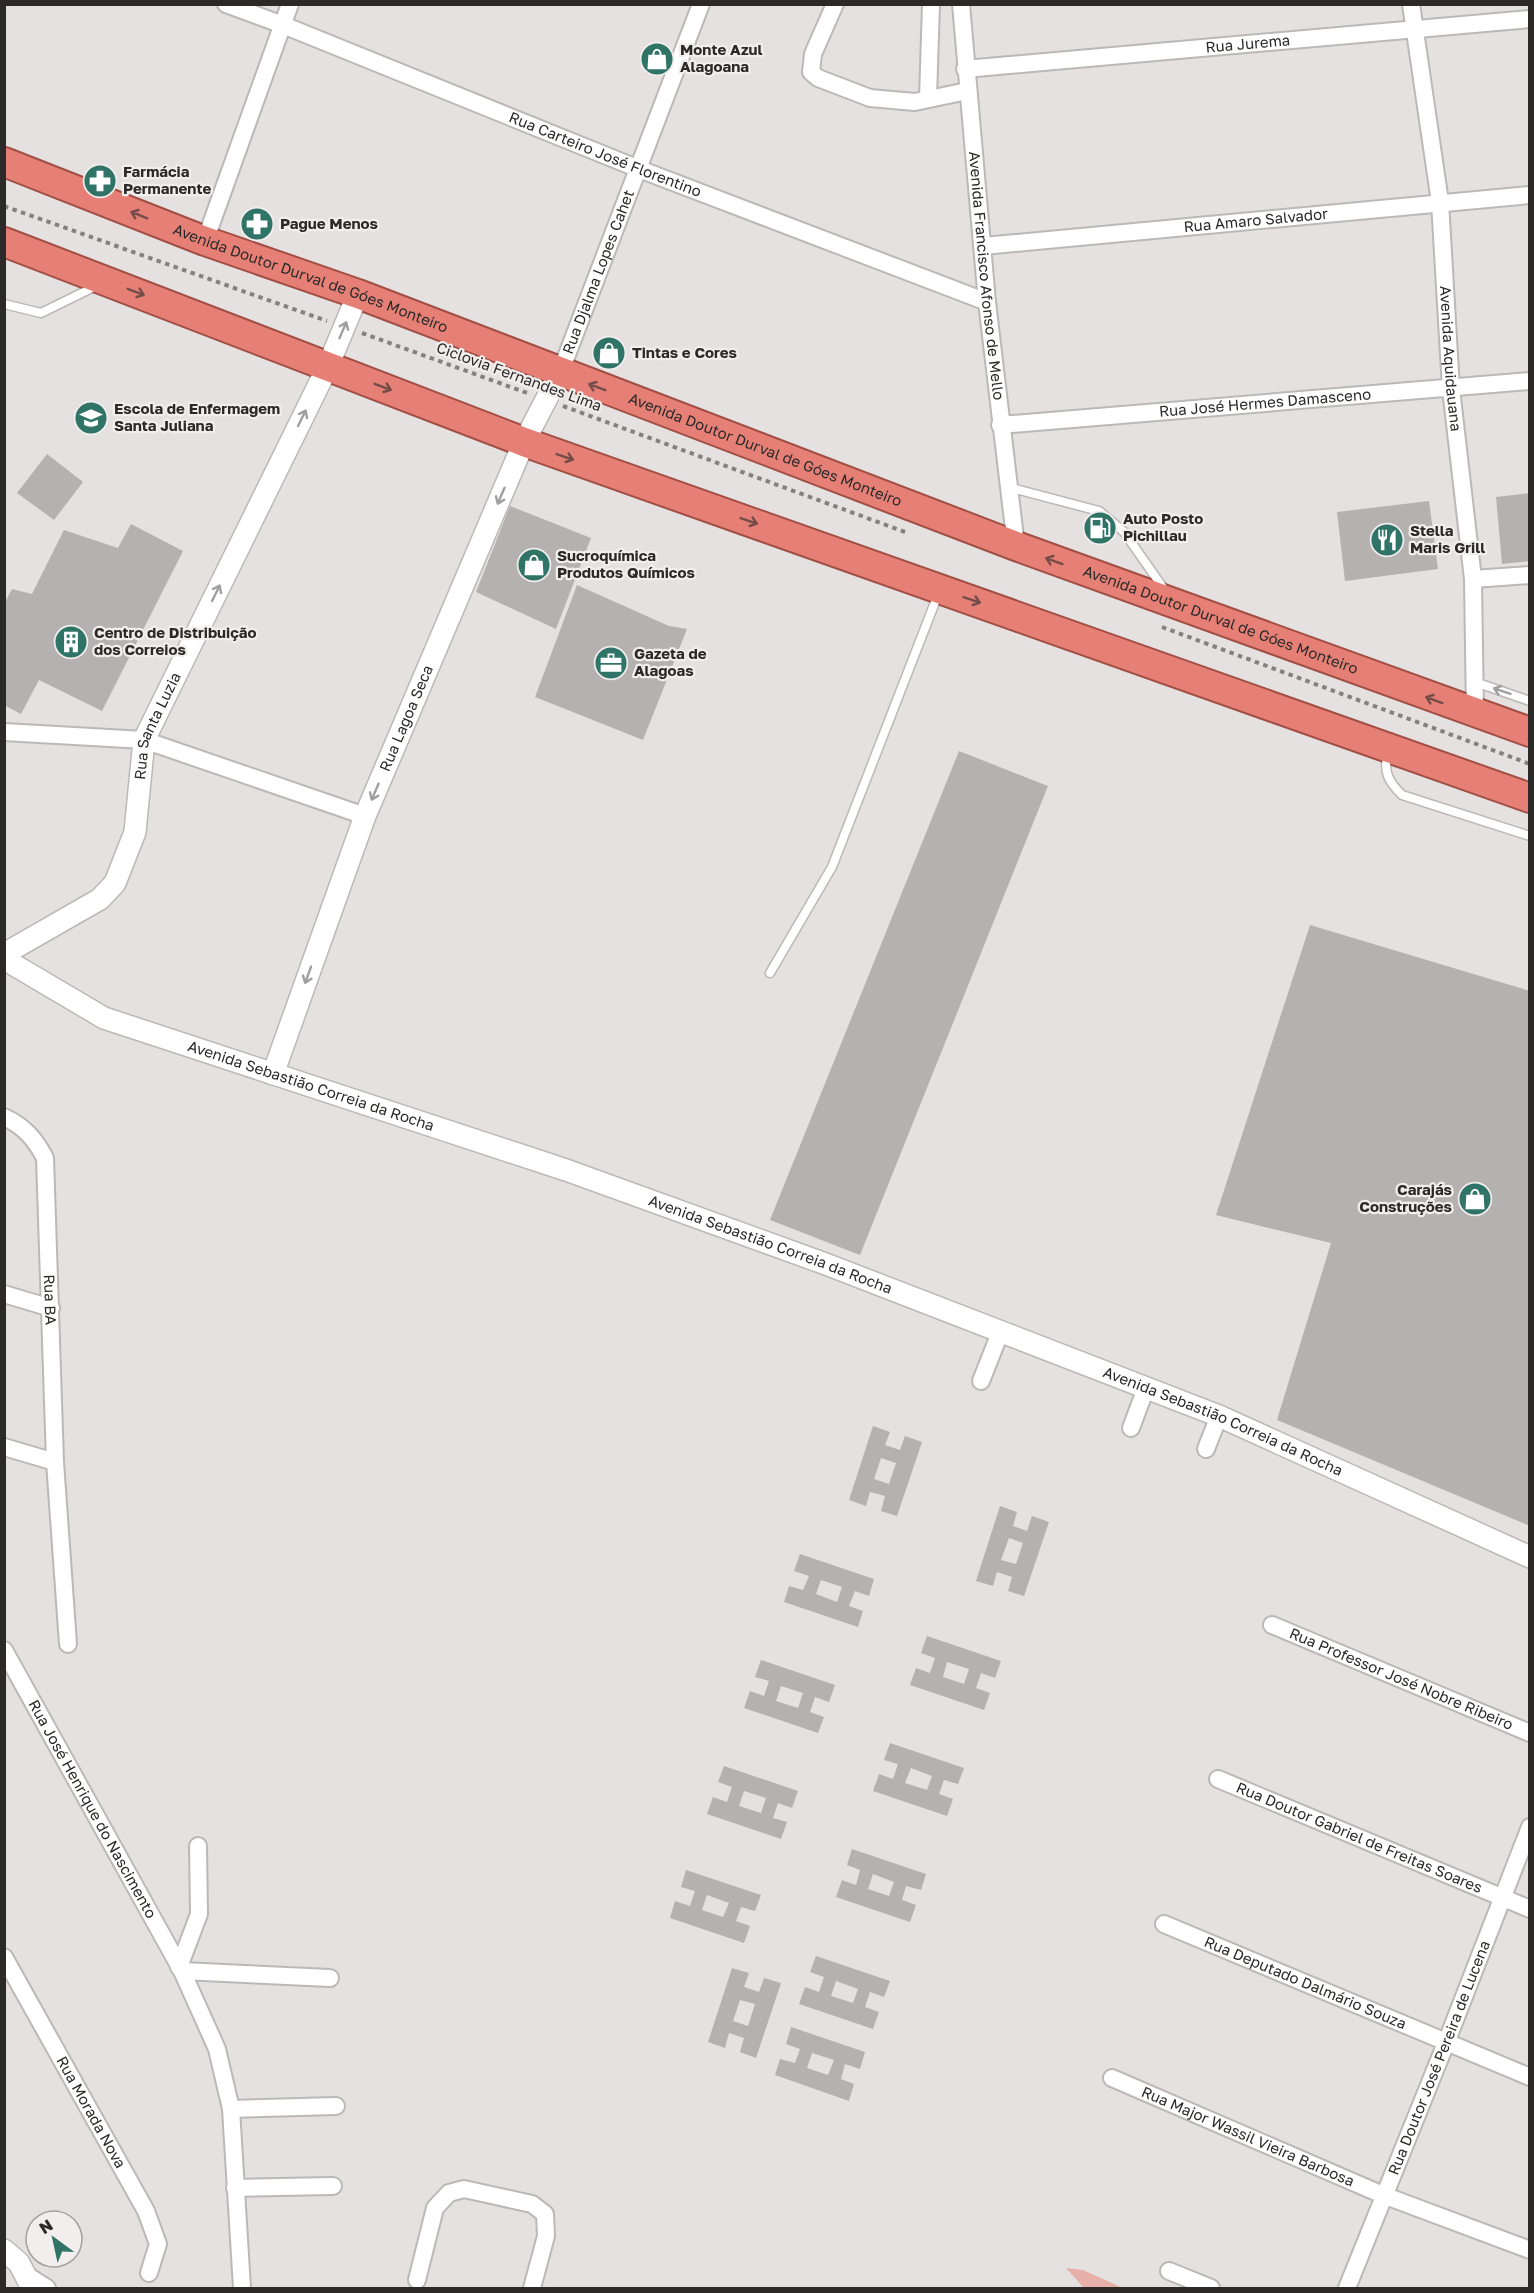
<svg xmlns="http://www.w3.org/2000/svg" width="1534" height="2293" font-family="'Golos Text',sans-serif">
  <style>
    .green { fill: #e7b1a9 }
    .building { fill: #b4b1b0; fill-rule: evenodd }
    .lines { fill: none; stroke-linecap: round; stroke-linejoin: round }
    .service-casing { stroke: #bcb8b8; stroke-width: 11 }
    .minor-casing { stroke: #bcb8b8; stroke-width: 20 }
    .tertiary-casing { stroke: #bcb8b8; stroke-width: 24 }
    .trunk-casing { stroke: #a14e44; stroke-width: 32 }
    .path { stroke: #848180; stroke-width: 4; stroke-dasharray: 4.5 4.5; stroke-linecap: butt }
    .service { stroke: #fff; stroke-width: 8 }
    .minor { stroke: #fff; stroke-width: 16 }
    .tertiary { stroke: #fff; stroke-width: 21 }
    .trunk { stroke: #e68076; stroke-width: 28 }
    .oneway { stroke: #764c48 }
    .oneway2 { stroke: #a09f9f }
    .labels { text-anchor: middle; stroke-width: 4.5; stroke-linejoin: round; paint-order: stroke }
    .street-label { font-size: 15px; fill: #2b2a29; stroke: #f2eeed }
    .poi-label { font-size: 15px; font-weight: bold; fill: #2b2a29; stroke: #f2eeed; text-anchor: start }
  </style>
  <rect width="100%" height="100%" fill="#e5e1e0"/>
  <path class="green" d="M1066,2268l17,2 40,18h-39z"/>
  <g class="building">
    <path d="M47,454l36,28 -29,38 -37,-27z"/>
    <path d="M1530,493v68l-28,3 -6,-67z"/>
    <path d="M1429,501l9,68 -93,12 -8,-69z"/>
    <path d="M510,506l81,32 -35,91 -80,-37z"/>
    <path d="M131,524l52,27 -81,160 -63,-31 -18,34 -17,-9v-101l8,-15 20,5 32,-64 54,18z"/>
    <path d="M577,585l92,41 18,3 -44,111 -108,-43z"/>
    <path d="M959,751l89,35 -188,469 -90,-35z"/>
    <path d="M1310,925l220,66v535l-253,-106 54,-177 -115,-28z"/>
    <path d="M873,1426l17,6 -5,13 15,5 5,-14 17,6 -25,74 -16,-5 4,-15 -15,-4 -4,14 -17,-6zM881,1458l15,5 -7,21 -15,-5z"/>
    <path d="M1000,1506l17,6 -4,14 14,5 5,-15 17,6 -25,74 -16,-5 4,-14 -15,-5 -4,14 -17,-5zM1009,1538l14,5 -7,21 -15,-4z"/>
    <path d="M800,1554l74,25 -5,17 -14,-5 -6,15 14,5 -5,16 -74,-25 5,-16 14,4 6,-14 -15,-5zM821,1580l21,7 -5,15 -21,-8z"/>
    <path d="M927,1636l74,25 -6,17 -14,-5 -5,15 14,5 -6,17 -74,-25 6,-17 14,5 5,-15 -14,-5zM947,1662l22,7 -5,15 -21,-7z"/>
    <path d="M761,1660l74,25 -6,17 -14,-5 -5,15 14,5 -6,16 -74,-25 6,-17 14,5 5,-15 -14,-4zM781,1686l22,7 -5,15 -22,-7z"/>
    <path d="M890,1743l74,25 -6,16 -14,-4 -5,14 14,5 -6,17 -74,-25 6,-17 14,5 5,-15 -14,-4zM911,1768l21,8 -5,14 -22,-7z"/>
    <path d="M724,1766l74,25 -6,17 -14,-5 -5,15 14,4 -6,17 -74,-25 6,-17 14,5 5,-15 -14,-5zM744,1791l22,7 -5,15 -22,-7z"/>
    <path d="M852,1849l74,25 -5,16 -15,-4 -4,14 14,5 -6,17 -74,-25 6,-17 14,5 4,-15 -13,-5zM873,1874l21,8 -5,14 -21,-7z"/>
    <path d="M686,1870l75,25 -6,16 -14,-4 -5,14 14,5 -6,17 -74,-25 5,-17 15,5 5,-15 -14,-4zM707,1895l22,8 -6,14 -21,-7z"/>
    <path d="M816,1956l74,25 -6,16 -14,-5 -5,15 14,5 -6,17 -74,-25 6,-17 14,5 5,-15 -14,-5zM836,1981l22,8 -5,14 -22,-7z"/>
    <path d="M732,1968l17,5 -5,14 15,5 5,-14 17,5 -25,75 -16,-6 4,-14 -15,-5 -4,15 -17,-6zM740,2000l15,4 -7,22 -15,-5z"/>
    <path d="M791,2027l74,25 -5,17 -15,-5 -4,15 13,5 -5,17 -74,-26 5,-16 15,4 5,-14 -14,-5zM812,2053l22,7 -6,15 -21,-7z"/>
  </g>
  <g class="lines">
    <defs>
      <g id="service">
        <path d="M4,304l37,9 55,-27"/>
        <path d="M1008,487l91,24 25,21 42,60"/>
        <path d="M1475,682l55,19"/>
        <path d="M1388,752c-5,20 0,29 14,43l128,41"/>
        <path d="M770,973l62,-106 107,-275"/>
      </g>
      <g id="minor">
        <path id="s1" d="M226,4l57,21 356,144 348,133"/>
        <path d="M835,4l-22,50 -2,18 7,6 52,20 45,4 52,-11"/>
        <path id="s2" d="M961,4l26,298 29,244"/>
        <path id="s3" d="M1411,4l29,198 11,187 22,190 2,136"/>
        <path id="s4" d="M965,69l565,-50"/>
        <path d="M928,99l3,-95"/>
        <path d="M205,241l85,-237"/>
        <path id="s5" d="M983,246l547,-51"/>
        <path id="s6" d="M560,373l141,-369"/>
        <path id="s7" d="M1000,425l530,-44"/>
        <path d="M1473,579l57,-4"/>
        <path d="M4,732l140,8 221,76"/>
        <path id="s8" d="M4,1117c20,9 31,22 41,41l10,304 13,182"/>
        <path d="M4,1294l47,14"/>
        <path d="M981,1381l19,-48"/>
        <path d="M1131,1428l15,-40"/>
        <path d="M4,1447l51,15"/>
        <path d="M1206,1449l13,-33"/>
        <path id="s9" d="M1272,1625l258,108"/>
        <path id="s10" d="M4,1650l178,321 35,78 14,60 11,179"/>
        <path id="s11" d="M1218,1779l312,130"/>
        <path id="s12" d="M1164,1924l366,153"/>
        <path id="s13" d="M4,1957l142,254 12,33 -9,29"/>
        <path d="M179,1967l20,-53 -1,-68"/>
        <path d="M182,1971l148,7"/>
        <path id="s14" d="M1112,2078l271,117 147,55"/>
        <path d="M231,2109l105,-3"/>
        <path d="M235,2188l98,-2"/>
        <path d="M1169,2271l42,17"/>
        <path d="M28,2276l19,12"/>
        <path d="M417,2280l18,-72 14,-15 15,-4 68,15 13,10 1,22 -14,52"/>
        <path id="s15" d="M1347,2288l99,-245 84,-216"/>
      </g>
      <g id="tertiary">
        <path id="s16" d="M4,954l96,-55 15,-16 20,-51 9,-92 184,-374 30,-72"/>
        <path id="s17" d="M4,959l100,59 462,152 257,93 396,153 311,141"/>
        <path id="s18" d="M273,1074l92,-258 159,-374 36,-69"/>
        <path d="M4,2250l15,13 13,25"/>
      </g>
      <g id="trunk">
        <path id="s19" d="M4,162l201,79 153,53 658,252 514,186"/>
        <path d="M4,242l520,200 1006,356"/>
      </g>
    </defs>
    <use href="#service" class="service-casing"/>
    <use href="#minor" class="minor-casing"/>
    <use href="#tertiary" class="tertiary-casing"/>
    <use href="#trunk" class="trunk-casing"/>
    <g class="path">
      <path d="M4,206l323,115"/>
      <path d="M362,333l165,60"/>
      <path d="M563,406l342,126"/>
      <path d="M1162,627l368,137"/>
    </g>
    <use href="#service" class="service"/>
    <use href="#minor" class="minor"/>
    <use href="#tertiary" class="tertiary"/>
    <use href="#trunk" class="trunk"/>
  </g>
  <defs><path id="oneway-shaft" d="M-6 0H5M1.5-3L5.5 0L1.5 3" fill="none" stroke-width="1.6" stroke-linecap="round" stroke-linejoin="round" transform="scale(1.5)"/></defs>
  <g class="oneway">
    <use href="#oneway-shaft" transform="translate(139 215) rotate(-158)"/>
    <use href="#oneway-shaft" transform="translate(136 292) rotate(21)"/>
    <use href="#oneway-shaft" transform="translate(383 387) rotate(21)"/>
    <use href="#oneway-shaft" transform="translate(597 387) rotate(-159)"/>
    <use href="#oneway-shaft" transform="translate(565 457) rotate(19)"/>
    <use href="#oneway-shaft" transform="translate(749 521) rotate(19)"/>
    <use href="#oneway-shaft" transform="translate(1054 561) rotate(-160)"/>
    <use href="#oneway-shaft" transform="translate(972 600) rotate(19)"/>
    <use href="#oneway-shaft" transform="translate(1434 700) rotate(-160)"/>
  </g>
  <g class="oneway2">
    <use href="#oneway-shaft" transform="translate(343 330) rotate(-67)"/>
    <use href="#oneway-shaft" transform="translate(302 418) rotate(-64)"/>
    <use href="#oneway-shaft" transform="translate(501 496) rotate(113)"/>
    <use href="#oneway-shaft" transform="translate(216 593) rotate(-64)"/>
    <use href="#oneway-shaft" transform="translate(1502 691) rotate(-161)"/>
    <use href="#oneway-shaft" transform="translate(375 792) rotate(113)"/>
    <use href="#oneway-shaft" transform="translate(308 975) rotate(110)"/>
  </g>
  <defs>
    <symbol id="shop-disc" viewBox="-11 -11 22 22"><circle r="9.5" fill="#307467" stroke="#f2eeed"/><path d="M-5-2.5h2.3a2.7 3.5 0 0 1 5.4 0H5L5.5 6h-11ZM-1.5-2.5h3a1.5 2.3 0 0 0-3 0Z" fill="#fff"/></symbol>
    <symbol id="pharmacy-disc" viewBox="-11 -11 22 22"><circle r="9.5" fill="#307467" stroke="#f2eeed"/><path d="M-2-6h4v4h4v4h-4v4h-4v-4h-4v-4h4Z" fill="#fff"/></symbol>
    <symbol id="university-disc" viewBox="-11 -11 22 22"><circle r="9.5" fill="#307467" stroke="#f2eeed"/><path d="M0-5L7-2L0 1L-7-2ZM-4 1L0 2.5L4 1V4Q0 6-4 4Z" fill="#fff"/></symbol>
    <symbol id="fuel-disc" viewBox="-11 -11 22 22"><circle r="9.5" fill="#307467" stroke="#f2eeed"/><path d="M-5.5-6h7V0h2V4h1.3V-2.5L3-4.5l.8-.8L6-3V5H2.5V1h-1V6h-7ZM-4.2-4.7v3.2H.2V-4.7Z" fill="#fff"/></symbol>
    <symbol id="restaurant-disc" viewBox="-11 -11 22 22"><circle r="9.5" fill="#307467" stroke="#f2eeed"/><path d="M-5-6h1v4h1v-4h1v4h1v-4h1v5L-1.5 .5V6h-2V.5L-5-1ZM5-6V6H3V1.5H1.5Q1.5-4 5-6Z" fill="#fff"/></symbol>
    <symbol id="building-disc" viewBox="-11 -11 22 22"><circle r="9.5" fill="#307467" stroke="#f2eeed"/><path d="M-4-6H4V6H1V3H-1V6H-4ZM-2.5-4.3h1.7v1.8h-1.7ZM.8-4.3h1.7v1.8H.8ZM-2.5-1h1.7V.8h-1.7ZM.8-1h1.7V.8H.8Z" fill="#fff"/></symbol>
    <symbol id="office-disc" viewBox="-11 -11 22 22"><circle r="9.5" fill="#307467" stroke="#f2eeed"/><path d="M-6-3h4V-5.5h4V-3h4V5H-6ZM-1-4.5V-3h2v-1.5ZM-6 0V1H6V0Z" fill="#fff"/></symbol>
  </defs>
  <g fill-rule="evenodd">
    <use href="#shop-disc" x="638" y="40" width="38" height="38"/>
    <use href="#pharmacy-disc" x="81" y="162" width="38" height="38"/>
    <use href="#pharmacy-disc" x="238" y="205" width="38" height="38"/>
    <use href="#shop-disc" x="590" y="334" width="38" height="38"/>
    <use href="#university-disc" x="72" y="399" width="38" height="38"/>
    <use href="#fuel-disc" x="1081" y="509" width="38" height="38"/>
    <use href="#restaurant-disc" x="1368" y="521" width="38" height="38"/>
    <use href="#shop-disc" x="515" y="546" width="38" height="38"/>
    <use href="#building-disc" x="52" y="623" width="38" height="38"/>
    <use href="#office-disc" x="592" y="644" width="38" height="38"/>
    <use href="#shop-disc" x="1456" y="1180" width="38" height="38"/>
  </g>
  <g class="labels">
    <g class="street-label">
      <text dy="5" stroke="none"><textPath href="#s4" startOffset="284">Rua Jurema</textPath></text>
      <text dy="5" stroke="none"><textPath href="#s1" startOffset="408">Rua Carteiro José Florentino</textPath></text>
      <text dy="5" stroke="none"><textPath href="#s5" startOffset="274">Rua Amaro Salvador</textPath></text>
      <text dy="5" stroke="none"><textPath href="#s6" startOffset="108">Rua Djalma Lopes Cahet</textPath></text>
      <text dy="5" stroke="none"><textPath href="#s2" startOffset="273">Avenida Francisco Afonso de Mello</textPath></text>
      <text dy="5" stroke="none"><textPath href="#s19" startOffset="328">Avenida Doutor Durval de Góes Monteiro</textPath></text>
      <text dy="5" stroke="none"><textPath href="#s3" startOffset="357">Avenida Aquidauana</textPath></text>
      <text transform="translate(519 377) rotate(20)" y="5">Ciclovia Fernandes Lima</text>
      <text dy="5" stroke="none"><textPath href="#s7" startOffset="266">Rua José Hermes Damasceno</textPath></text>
      <text dy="5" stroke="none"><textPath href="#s19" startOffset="814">Avenida Doutor Durval de Góes Monteiro</textPath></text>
      <text dy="5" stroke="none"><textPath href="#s19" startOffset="1300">Avenida Doutor Durval de Góes Monteiro</textPath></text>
      <text dy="5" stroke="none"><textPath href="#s18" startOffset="380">Rua Lagoa Seca</textPath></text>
      <text dy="5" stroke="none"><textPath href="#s16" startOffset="297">Rua Santa Luzia</textPath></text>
      <text dy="5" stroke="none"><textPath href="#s17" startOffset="334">Avenida Sebastião Correia da Rocha</textPath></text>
      <text dy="5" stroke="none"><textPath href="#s17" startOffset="820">Avenida Sebastião Correia da Rocha</textPath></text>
      <text dy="5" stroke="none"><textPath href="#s8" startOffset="201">Rua BA</textPath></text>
      <text dy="5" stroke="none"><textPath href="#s17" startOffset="1306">Avenida Sebastião Correia da Rocha</textPath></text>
      <text dy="5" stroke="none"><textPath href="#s9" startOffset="140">Rua Professor José Nobre Ribeiro</textPath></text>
      <text dy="5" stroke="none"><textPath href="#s10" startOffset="182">Rua José Henrique do Nascimento</textPath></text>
      <text dy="5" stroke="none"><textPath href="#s11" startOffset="153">Rua Doutor Gabriel de Freitas Soares</textPath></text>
      <text dy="5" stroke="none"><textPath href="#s12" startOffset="153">Rua Deputado Dalmário Souza</textPath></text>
      <text dy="5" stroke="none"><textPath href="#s15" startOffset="248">Rua Doutor José Pereira de Lucena</textPath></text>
      <text dy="5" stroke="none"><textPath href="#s13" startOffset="178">Rua Morada Nova</textPath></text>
      <text dy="5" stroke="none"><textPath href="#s14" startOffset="148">Rua Major Wassil Vieira Barbosa</textPath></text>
    </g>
    <g class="poi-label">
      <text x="680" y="55">Monte Azul<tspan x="680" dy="17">Alagoana</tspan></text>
      <text x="123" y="177">Farmácia<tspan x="123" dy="17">Permanente</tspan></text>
      <text x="280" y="229">Pague Menos</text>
      <text x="632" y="358">Tintas e Cores</text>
      <text x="114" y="414">Escola de Enfermagem<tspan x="114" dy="17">Santa Juliana</tspan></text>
      <text x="1123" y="524">Auto Posto<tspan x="1123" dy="17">Pichillau</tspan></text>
      <text x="1410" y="536">Stella<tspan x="1410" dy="17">Maris Grill</tspan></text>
      <text x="557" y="561">Sucroquímica<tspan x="557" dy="17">Produtos Químicos</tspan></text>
      <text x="94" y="638">Centro de Distribuição<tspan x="94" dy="17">dos Correios</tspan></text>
      <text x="634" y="659">Gazeta de<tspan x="634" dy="17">Alagoas</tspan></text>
      <text x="1452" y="1195" text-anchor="end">Carajás<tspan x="1452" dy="17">Construções</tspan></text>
    </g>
  </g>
  <rect width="1534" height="2293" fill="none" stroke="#2b2a29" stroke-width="12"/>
  <g transform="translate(54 2239) rotate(327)"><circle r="28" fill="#f2eeed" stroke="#a2a09f" stroke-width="1.5"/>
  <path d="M0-4.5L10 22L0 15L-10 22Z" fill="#307467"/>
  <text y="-9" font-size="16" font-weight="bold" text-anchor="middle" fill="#2b2a29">N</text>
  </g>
</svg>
